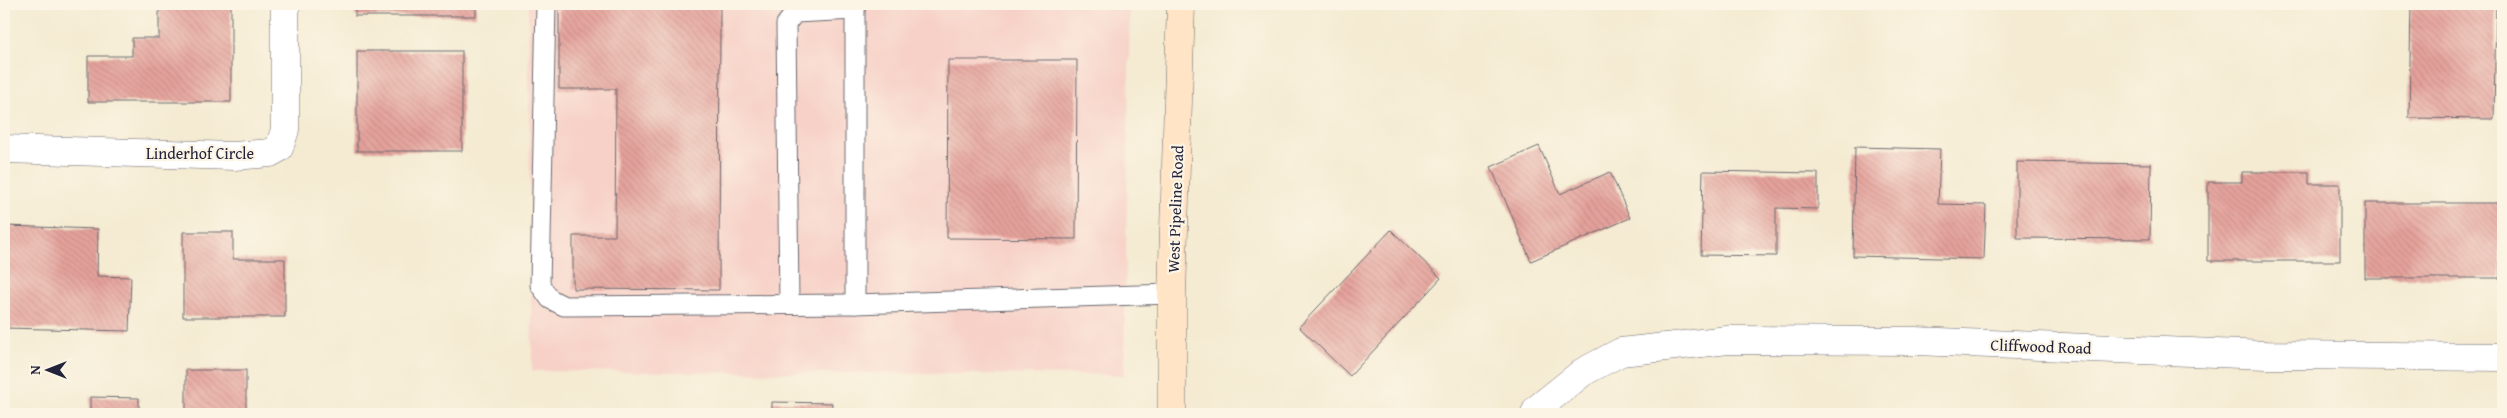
<svg xmlns="http://www.w3.org/2000/svg" width="2507" height="418" font-family="'Gentium Book Plus',serif">
  <style>
    .built { fill: #f7d1c8 }
    .building { fill: url(#building-back-hatch) }
    .lines { fill: none; stroke-linecap: round; stroke-linejoin: round }
    .service-casing { stroke: #6c6870; stroke-width: 21 }
    .minor-casing { stroke: #6c6870; stroke-width: 29 }
    .secondary-casing { stroke: #6c6870; stroke-width: 29 }
    .service { stroke: #fff; stroke-width: 19 }
    .minor { stroke: #fff; stroke-width: 28 }
    .secondary { stroke: #ffe4c6; stroke-width: 28 }
    .labels { text-anchor: middle; stroke-width: 4.5; stroke-linejoin: round; paint-order: stroke }
    .street-label { font-size: 16px; fill: #22223b; stroke: #fcf5e5 }
  </style>
  <defs>
    <pattern id="building-back-hatch" width="6" height="6" patternUnits="userSpaceOnUse" patternTransform="scale(1.25)"><rect width="6" height="6" fill="#e5a29b"/><path d="M-1 5l2 2M0 0l6 6M5-1l2 2" fill="none" stroke="#c48b86"/></pattern>
  </defs>
  <rect width="100%" height="100%" fill="#fcf5e5"/>
  <filter id="ink" filterUnits="userSpaceOnUse"><feTurbulence type="fractalNoise" baseFrequency=".02" numOctaves="2"/><feDisplacementMap in="SourceGraphic" scale="10" xChannelSelector="R" yChannelSelector="G"/><feConvolveMatrix kernelMatrix="1 2 1 2 8 2 1 2 1" color-interpolation-filters="sRGB"/></filter>
  <filter id="wash" filterUnits="userSpaceOnUse"><feTurbulence type="fractalNoise" baseFrequency=".0096" numOctaves="4" result="noise"/><feDisplacementMap in="SourceGraphic" scale="20" xChannelSelector="R" yChannelSelector="G"/><feGaussianBlur stdDeviation="1.12" result="paint"/><feColorMatrix in="noise" values="0 0 0 0 0 0 0 0 0 0 0 0 0 0 0 0 0 1.4 0 .05"/><feComposite in="paint" operator="in"/></filter>
  <g filter="url(#wash)">
    <rect width="100%" height="100%" fill="#f4ebd2"/>
    <path class="built" d="M528,4h602l-6,371 -592,-4z"/>
    <g id="blocks">
      <g class="building">
        <rect x="355" y="4" width="121" height="12"/>
        <path d="M559,4h161l-1,286 -146,-1v-53h42l1,-147h-57z"/>
        <path d="M2411,4h85l-2,115 -85,-1z"/>
        <path d="M159,5h72v97h-143v-46h44v-18h27z"/>
        <rect x="4" y="16" width="2" height="96"/>
        <rect x="357" y="51" width="105" height="100"/>
        <path d="M948,60h129l-1,179 -129,-1z"/>
        <path d="M1539,146l21,48 50,-22 20,46 -99,43 -40,-94z"/>
        <path d="M1855,147l85,2 -2,55 48,1 -2,54 -131,-3z"/>
        <path d="M2017,162l134,2 -1,75 -133,-1z"/>
        <path d="M1703,171l115,2v36l-42,-1v48l-75,-1z"/>
        <path d="M2242,172h67v12h31v77h-132v-79h34z"/>
        <rect x="2365" y="203" width="135" height="75"/>
        <path d="M4,226l94,3 -1,47 34,1 -2,54 -125,-3z"/>
        <path d="M1391,230l50,48 -91,98 -51,-49z"/>
        <path d="M183,232h50v27h52v58h-102z"/>
        <rect x="186" y="370" width="60" height="44"/>
        <path d="M90,397l49,1v16h-49z"/>
        <path d="M772,402l60,1 -1,11h-59z"/>
      </g>
    </g>
  </g>
  <g filter="url(#ink)">
    <use href="#blocks" fill-opacity="0" stroke="#6c6870" stroke-width="1"/>
    <g class="lines">
      <defs>
        <g id="service">
          <path d="M546,4l-6,281 10,14 14,7 291,-2"/>
          <path d="M855,4v300l317,-10"/>
          <path d="M789,304l-3,-280 9,-11 60,-3"/>
        </g>
        <g id="minor">
          <path d="M4,149l230,7 36,-3 9,-5 6,-18v-126"/>
          <path d="M1535,414l2,-5 46,-37 38,-20 107,-12 187,1 351,14 237,2"/>
        </g>
        <path id="secondary" d="M1172,414v-120l9,-290"/>
      </defs>
      <use href="#service" class="service-casing"/>
      <use href="#minor" class="minor-casing"/>
      <use href="#secondary" class="secondary-casing"/>
      <use href="#service" class="service"/>
      <use href="#minor" class="minor"/>
      <use href="#secondary" class="secondary"/>
    </g>
  </g>
  <g class="labels">
    <g class="street-label">
      <text x="200" y="159">Linderhof Circle</text>
      <text transform="translate(1175 209) rotate(-88)" y="6">West Pipeline Road</text>
      <text transform="translate(2041 346) rotate(2)" y="6">Cliffwood Road</text>
    </g>
  </g>
  <rect width="2507" height="418" fill="none" stroke="#fcf5e5" stroke-width="20"/>
  <g transform="translate(48 370) rotate(270)" stroke="#fcf5e5" stroke-width="4" paint-order="stroke">
  <path d="M0-4L9 19L0 12L-9 19Z" fill="#22223b"/>
  <text y="-8" font-size="14" font-weight="bold" text-anchor="middle" fill="#22223b">N</text>
  </g>
</svg>
